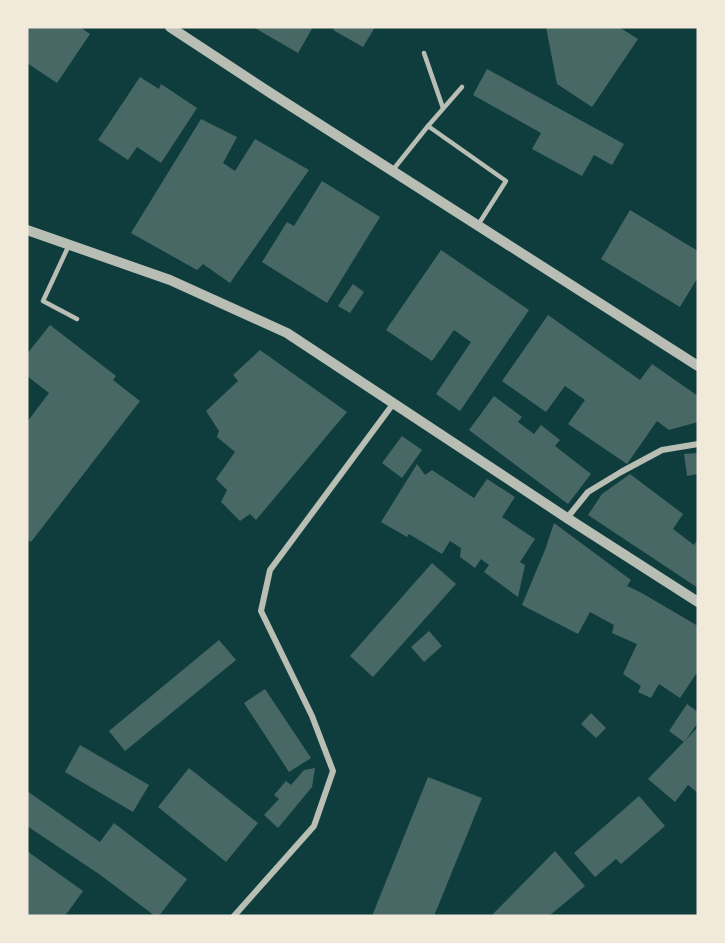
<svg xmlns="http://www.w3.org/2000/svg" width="725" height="943" font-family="'DM Sans',sans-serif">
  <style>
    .building { fill: #486865 }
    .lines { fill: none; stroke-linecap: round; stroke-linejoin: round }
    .service { stroke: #b8beb3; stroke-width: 4.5 }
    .minor { stroke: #b8beb3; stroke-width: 6 }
    .tertiary { stroke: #b8beb3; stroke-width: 10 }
  </style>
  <rect width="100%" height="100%" fill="#0f3d3e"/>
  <g class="building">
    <path d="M27,27h53l10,7 -33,49 -30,-20z"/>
    <path d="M253,27h60l-15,26z"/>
    <path d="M335,27h40l-12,20 -30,-17z"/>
    <path d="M546,27h73l19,12 -46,68 -35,-23z"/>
    <path d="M487,69l137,75 -12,21 -18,-10 -12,21 -50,-27 9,-16 -68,-38z"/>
    <path d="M140,77l19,12 2,-5 36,24 -36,55 -24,-16 -9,13 -30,-20z"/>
    <path d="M201,119l36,18 -14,26 12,8 20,-32 54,31 -79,113 -27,-19 -6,6 -66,-37z"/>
    <path d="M322,181l58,36 -53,86 -65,-41 25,-40 7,4z"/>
    <path d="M630,210l68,41v26l-18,30 -79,-48z"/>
    <path d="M441,250l88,60 -69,101 -24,-17 35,-52 -17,-12 -22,31 -46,-31z"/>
    <path d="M353,284l11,8 -14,21 -12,-7z"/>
    <path d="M548,315l92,65 12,-16 46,32v26l-29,8 -12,-9 -30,43 -59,-40 17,-24 -20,-14 -19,26 -44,-31z"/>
    <path d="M50,325l66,51 -3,4 27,21 -109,141 -4,-3v-117l22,-29 -22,-17v-22z"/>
    <path d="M260,350l87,62 -91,108 -6,-6 -10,7 -19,-19 6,-12 -11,-11 19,-27 -18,-15 2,-6 -13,-20 32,-30 -5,-6z"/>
    <path d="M494,396l28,21 -4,5 16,12 7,-9 19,15 -5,6 36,28 -23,30 -99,-74z"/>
    <path d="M402,436l20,14 -20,28 -20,-15z"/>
    <path d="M698,453v21l-11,2 -3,-22z"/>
    <path d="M417,464l8,11 7,-5 42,28 13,-19 28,18 -13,20 33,22 -15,23 5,3 -7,32 -34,-25 5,-7 -8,-6 -6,9 -15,-11 1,-9 -11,-7 -8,13 -33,-20 -2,3 -26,-15z"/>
    <path d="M630,474l53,40 -10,15 21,16 4,-6v49l-110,-73 14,-21z"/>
    <path d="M554,523l77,57 -4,6 13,6 58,34v49l-2,-1 -16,24 -21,-14 -8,14 -13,-6 3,-6 -18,-12 14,-30 -25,-11 2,-8 -24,-13 -12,22 -56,-29 23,-55z"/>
    <path d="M432,563l24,21 -83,93 -23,-21z"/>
    <path d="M429,631l13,15 -18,16 -13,-15z"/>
    <path d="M219,640l17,20 -111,91 -16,-20z"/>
    <path d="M265,689l46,69 -22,14 -45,-69z"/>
    <path d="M687,704l11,8v11l-14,19 -15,-11z"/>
    <path d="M591,713l15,15 -10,10 -15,-14z"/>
    <path d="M698,727v66l-10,-8 -13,17 -27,-23z"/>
    <path d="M80,745l69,40 -16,27 -68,-40z"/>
    <path d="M189,768l69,55 -32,39 -68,-55z"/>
    <path d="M315,768l-3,19 -34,41 -14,-13 15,-16 -5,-4 12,-14 5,4 13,-15z"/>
    <path d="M428,777l54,21 -48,118h-62z"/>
    <path d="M27,791l73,51 14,-19 73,56 -28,37h-4l-56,-42 -72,-48z"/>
    <path d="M639,796l26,30 -44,38 -5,-5 -21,18 -21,-24z"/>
    <path d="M27,851l56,40 -18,25h-38z"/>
    <path d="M555,851l30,35 -36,30h-58z"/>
  </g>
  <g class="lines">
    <g class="service">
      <path d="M424,53l19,55"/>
      <path d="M428,126l34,-39"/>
      <path d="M392,171l36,-45 78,55 -28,44"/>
      <path d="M69,245l-26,56 34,18"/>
    </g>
    <g class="minor">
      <path d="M567,518l21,-26 33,-20 41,-22 36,-6"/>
      <path d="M234,916l80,-90 19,-55 -21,-55 -51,-105 9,-41 123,-166"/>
    </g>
    <g class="tertiary">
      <path d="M170,27l102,67 426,272"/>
      <path d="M27,230l143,50 117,53 280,185 131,84"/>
    </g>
  </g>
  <rect width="725" height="943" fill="none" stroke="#f1e9da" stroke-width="57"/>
</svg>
